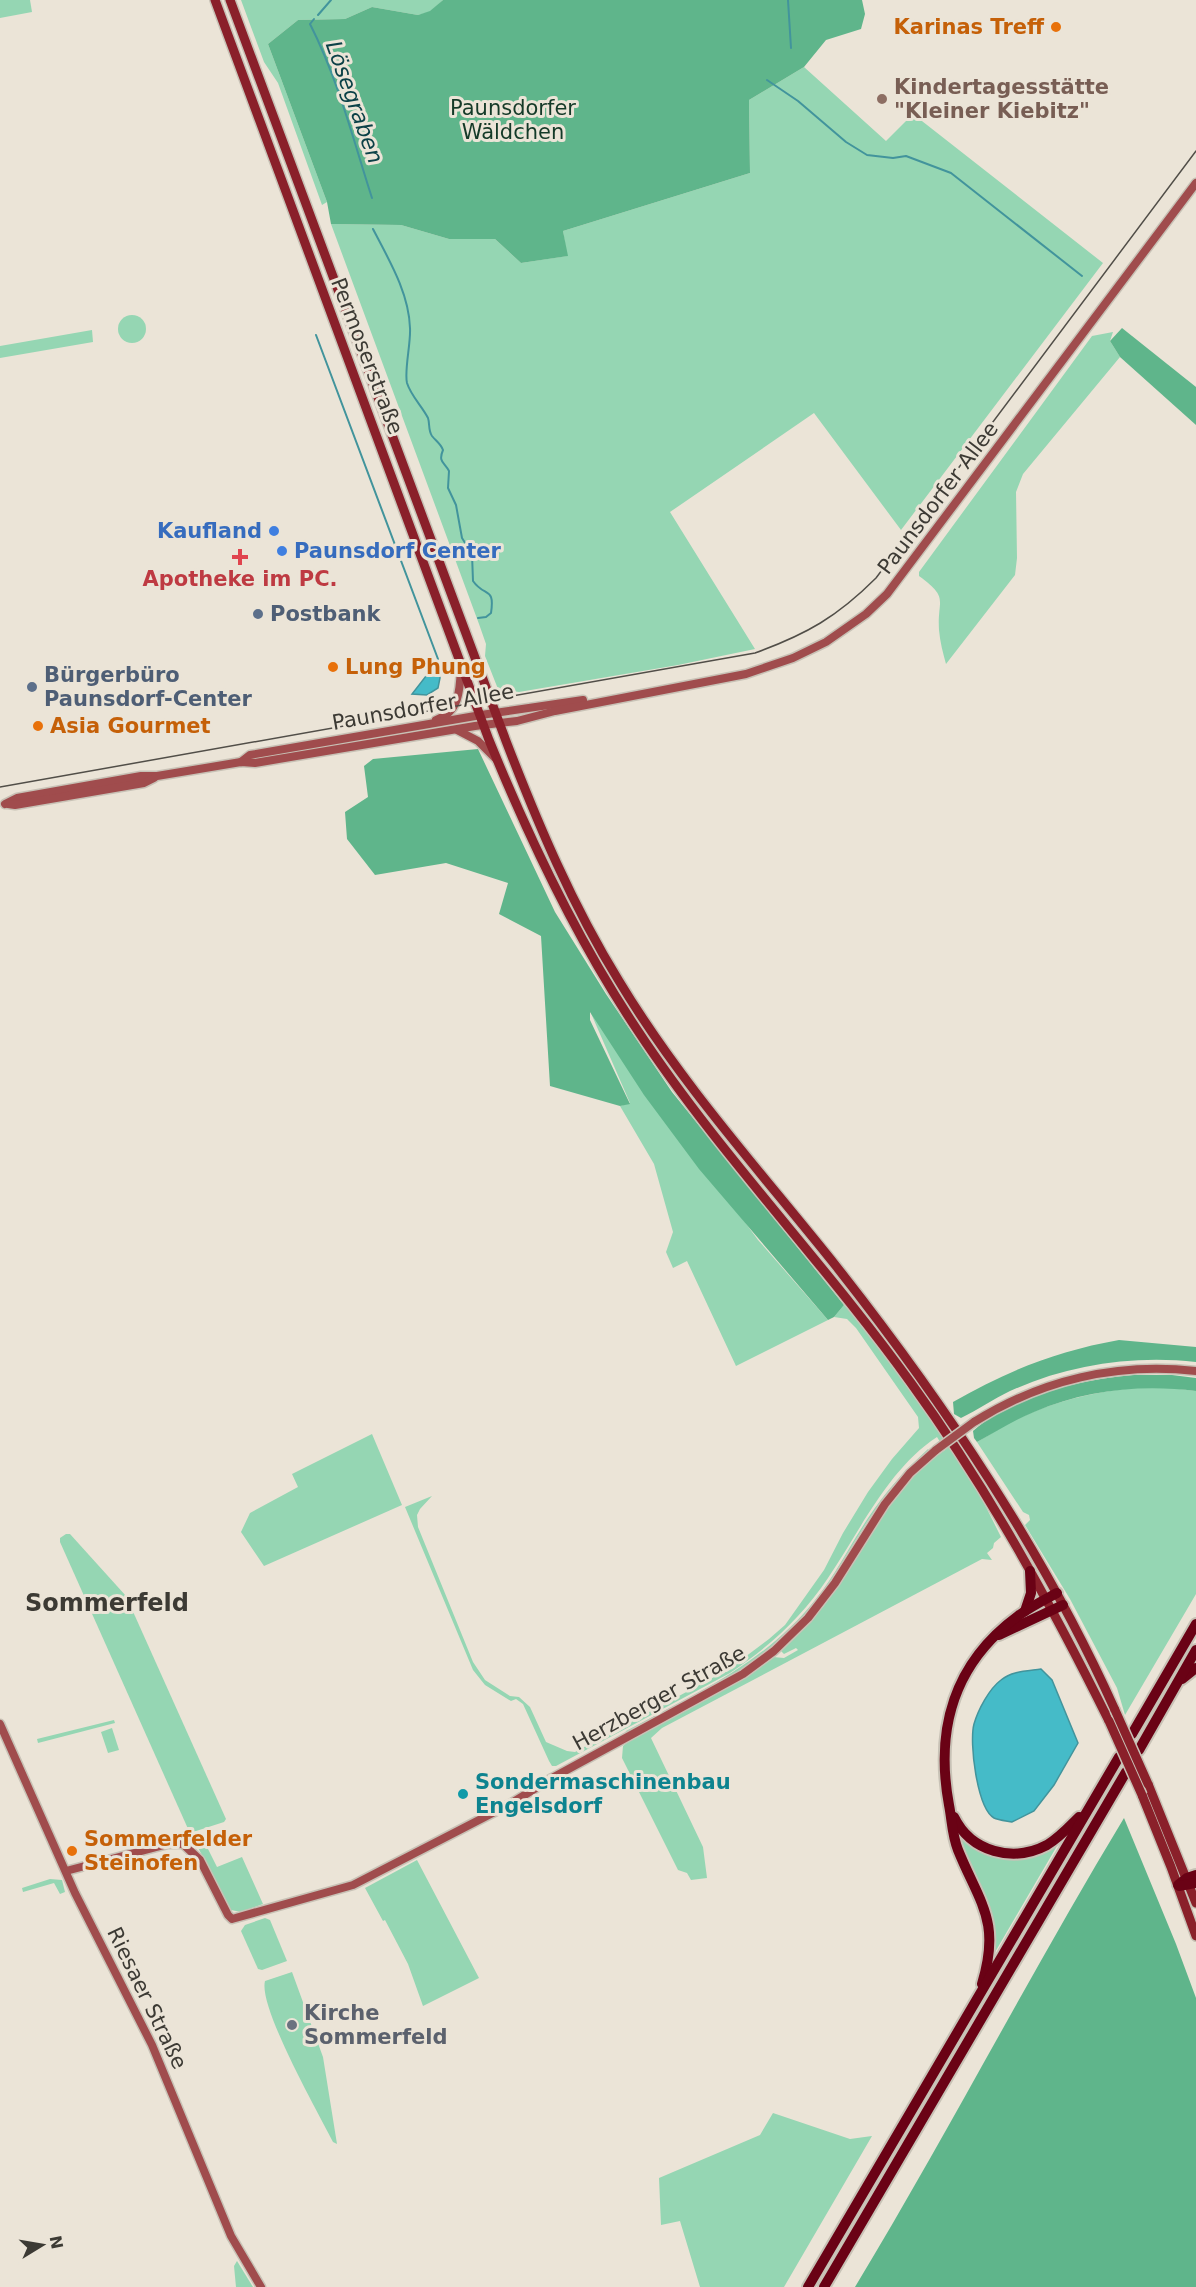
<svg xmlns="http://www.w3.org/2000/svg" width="1196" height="2287" font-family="'DejaVu Sans',sans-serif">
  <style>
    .green { fill: #95d6b3 }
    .forest { fill: #5fb58b }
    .water { fill: #45bbc8; stroke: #42949c; stroke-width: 1.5 }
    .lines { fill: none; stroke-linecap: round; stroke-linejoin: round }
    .stream { stroke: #42949c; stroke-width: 2 }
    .secondary-casing { stroke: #c8c2b6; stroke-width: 11 }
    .primary-casing { stroke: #c8c2b6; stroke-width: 12 }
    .highway-casing { stroke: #c8c2b6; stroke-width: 14 }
    .secondary { stroke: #a04c4d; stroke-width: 8 }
    .primary { stroke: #8a202a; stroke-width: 9 }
    .highway { stroke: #6a0215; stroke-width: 10 }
    .tram { stroke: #514e48; stroke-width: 1.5 }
    .secondary-bridge-casing { stroke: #c8c2b6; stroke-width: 11; stroke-linecap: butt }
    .primary-bridge-casing { stroke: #c8c2b6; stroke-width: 12; stroke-linecap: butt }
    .secondary-bridge { stroke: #a04c4d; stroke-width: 8 }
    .primary-bridge { stroke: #8a202a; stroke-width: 9 }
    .food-dot { fill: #e8710a; stroke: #ebe4d7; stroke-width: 2 }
    .education-dot { fill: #8d6e63; stroke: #ebe4d7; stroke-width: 2 }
    .shop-dot { fill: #3f7fe0; stroke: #ebe4d7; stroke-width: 2 }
    .health-dot { fill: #e0444e; stroke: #ebe4d7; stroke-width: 2 }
    .service-dot { fill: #5c6f8a; stroke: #ebe4d7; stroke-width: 2 }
    .culture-dot { fill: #0f9aa8; stroke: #ebe4d7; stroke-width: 2 }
    .worship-dot { fill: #6b7280; stroke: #ebe4d7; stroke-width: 2 }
    .labels { text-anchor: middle; stroke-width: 6; stroke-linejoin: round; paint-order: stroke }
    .food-label { font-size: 21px; font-weight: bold; fill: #c56008; stroke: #ebe4d7; text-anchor: start }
    .education-label { font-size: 21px; font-weight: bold; fill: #785e54; stroke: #ebe4d7; text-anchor: start }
    .park-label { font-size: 21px; fill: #143a28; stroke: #ebe4d7 }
    .street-label { font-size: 21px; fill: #3c3a34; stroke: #ebe4d7 }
    .shop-label { font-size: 21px; font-weight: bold; fill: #366cbe; stroke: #ebe4d7; text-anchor: end }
    .health-label { font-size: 21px; font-weight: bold; fill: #be3a42; stroke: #ebe4d7 }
    .service-label { font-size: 21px; font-weight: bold; fill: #4e5e75; stroke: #ebe4d7; text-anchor: start }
    .culture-label { font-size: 21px; font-weight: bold; fill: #0d838f; stroke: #ebe4d7; text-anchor: start }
    .worship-label { font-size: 21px; font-weight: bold; fill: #5b616d; stroke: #ebe4d7; text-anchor: start }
    .water-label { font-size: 22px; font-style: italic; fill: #0b4147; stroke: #ebe4d7 }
    .quarter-label { font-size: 24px; font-weight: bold; fill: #3c3a34; stroke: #ebe4d7 }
  </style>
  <rect width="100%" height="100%" fill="#ebe4d7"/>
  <g class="green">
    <path d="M0,0h30l2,12 -32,6z"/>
    <path d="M241,0h202l-13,12 -12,3 -46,-8 -27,12 -47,1 -30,24 59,158 -5,3 -44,-122 -14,-21z"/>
    <path d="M804,67l82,74 27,-27 190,149 -202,267 -87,-117 -144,99 85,137 -77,16 -159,27 -21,-3 -13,-33 1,-12 -7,-20 -148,-400 70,1 48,14h46l26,24 46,-7 -4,-25 187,-58 -1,-73z"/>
    <circle cx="132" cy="329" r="14"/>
    <path d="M92,330l1,12 -93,16v-12z"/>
    <path d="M1113,332l-3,9 10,16 -97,117 -7,18 1,66 -2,17 -69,89c-3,-11 -6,-22 -7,-34 -2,-32 11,-31 -20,-54v-4l173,-236z"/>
    <path d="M590,1011l168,229 70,80 -92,46 -49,-105 -14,7 -7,-16 7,-20 -19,-68 -34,-58 10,-3z"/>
    <path d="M844,1305l22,24 39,53 49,72 24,37 23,46 -7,6 -1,5 -6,5 5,7 -10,-1 -320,169 -11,10 52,109 4,31 -16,2 -4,-7 -9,-3 -56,-112 1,-12 6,-5 107,-58 37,-26 11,1 14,-8 -2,-2 -12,6 -3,-3 42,-44 25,-36 35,-58 29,-37 24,-23 2,2 7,-5 -8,-13c-49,32 -77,94 -109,141 -26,39 -59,69 -98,95l-174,93h-4l-3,-5 -26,-57 -7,-5 -5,2 -26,-16 -12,-15 -68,-163 27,-11 -12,13 -3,6 1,12 55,135 12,18 25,16 9,1 11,10 16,35 21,9 8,1 154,-83 40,-30 16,-14 39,-55 19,-37 25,-41 24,-33 27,-31 -1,-11 -62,-89 -9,-9 -13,-2z"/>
    <path d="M1134,1388h37l25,3v203l-71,121 -8,-27 -47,-89 -45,-74 5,-5 -1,-5 -6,-3 -46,-70c11,-6 21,-13 32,-19 39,-20 81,-31 125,-35z"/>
    <path d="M372,1434l30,71 -138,61 -23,-34 9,-19 48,-26 -6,-13z"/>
    <path d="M928,1449l1,2c-23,21 -43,43 -60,68 -21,32 -38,65 -63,95 -47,56 -117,86 -181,120l1,-3c70,-37 139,-68 190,-132 20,-25 34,-54 52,-81 17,-26 37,-48 60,-69z"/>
    <path d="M66,1534h4l56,62 100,223 -2,3 -31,10 -4,-1 -129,-289v-4z"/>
    <path d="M114,1720l1,3 -77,20 -1,-4z"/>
    <path d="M112,1728l7,22 -11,3 -7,-21z"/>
    <path d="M956,1826l36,28 63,-10 2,2 -63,108 -32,-102z"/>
    <path d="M202,1837l15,30 25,-10 21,47 -22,8 -10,-2 -37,-70z"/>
    <path d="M417,1860l62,118 -56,28 -15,-42 -23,-44 -2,1 -18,-33z"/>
    <path d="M50,1879l12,1 3,12 -5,2 -6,-11 -31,9 -1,-4z"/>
    <path d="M265,1918l5,2 17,41 -25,9 -4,-1 -17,-38 4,-6z"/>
    <path d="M292,1972l31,85 14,87 -4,-2c-14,-28 -75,-135 -68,-161z"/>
    <path d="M773,2113l77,26 22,-3 -88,151h-84l-20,-66 -19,4 -2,-47 101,-43z"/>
    <path d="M237,2261l16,26h-17l-2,-21z"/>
  </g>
  <g class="forest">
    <path d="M443,0h419l3,14 -4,15 -35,11 -22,27 -55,33 1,73 -187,58 5,25 -47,7 -26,-24h-46l-48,-14 -70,-1 -4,-22 -59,-158 30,-24 47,-1 27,-12 46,8 12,-4z"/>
    <path d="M1122,328l74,59v38l-76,-68 -10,-16z"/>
    <path d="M478,749l77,163 51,82 66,98 172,213 -10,12 -6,3 -129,-151 -55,-74 -54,-83v8l40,84 -10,2 -70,-20 -9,-150 -42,-22 9,-31 -62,-20 -71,12 -28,-36 -2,-27 23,-15 -4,-31 9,-7z"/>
    <path d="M1119,1340l77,7v15c-64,-7 -128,3 -186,29 -17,8 -32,19 -49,27l-7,-4 -1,-12c54,-31 104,-51 166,-62z"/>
    <path d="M1133,1375h39l24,3v13c-55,-7 -111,-1 -162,21 -20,8 -38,20 -57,30l-3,-4 -1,-7c42,-37 106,-51 160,-56z"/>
    <path d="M1124,1818l52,126 20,54v289h-341c93,-154 176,-315 269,-469z"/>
  </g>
  <g class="water">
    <path d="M433,667l6,1 1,10 -2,10 -11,7 -15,-1z"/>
    <path d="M1041,1669l11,11 26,63 -24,42 -20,26 -22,11c-5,-1 -14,-2 -18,-4 -17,-10 -25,-76 -20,-94 4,-14 15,-35 27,-44 11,-9 26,-9 40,-11z"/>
  </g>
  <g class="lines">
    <g class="stream">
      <path d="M788,0l3,48"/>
      <path d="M318,15l13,-15"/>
      <path d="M314,19l-4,5c28,55 43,115 62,174"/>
      <path d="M767,80l31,21 48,41 21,13 26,3 13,-2 45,17 131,103"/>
      <path d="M373,229c16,31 36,64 37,99 1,15 -6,43 -3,55 4,13 15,23 21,35 2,6 0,12 4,18 4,5 9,8 11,14 -5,12 1,12 6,21l-1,17 8,17 6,33 10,16 1,27c12,17 22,5 18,32l-5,4 -8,1"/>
      <path d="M316,335l122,324v8"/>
    </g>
    <defs>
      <g id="secondary">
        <path d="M436,720c25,-8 24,-34 25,-55"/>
        <path d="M457,730l21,11 19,19"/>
        <path d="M241,762l9,-7 231,-40 102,-15"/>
        <path d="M5,804l12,-6 124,-22h16l84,-14 14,1 220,-37 42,-5 38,-10 191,-37 47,-16 33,-16 40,-28 21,-20 309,-411"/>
        <path d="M8,804l7,1 129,-22 10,-5"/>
        <path d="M974,1422c67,-42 143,-60 222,-51"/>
        <path d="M0,1724l75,169 77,152 79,191 30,51"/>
        <path d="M66,1871l102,-27h15l17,16 28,55 4,4 121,-34 157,-81 42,-26 191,-104 31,-23 34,-33 27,-35 50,-79 25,-31 26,-23"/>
      </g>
      <g id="primary">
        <path d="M215,0l274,740c41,101 88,200 149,291 82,124 186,231 273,352 77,106 140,221 198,338"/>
        <path d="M230,0l276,741c32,83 66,164 113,240 62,103 142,191 217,285 108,137 207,284 279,444"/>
        <path d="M1148,1784l48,119"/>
        <path d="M1142,1795l29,72 25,69"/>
      </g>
      <g id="highway">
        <path d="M1025,1611l6,-18 -1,-22"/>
        <path d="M999,1635l64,-30"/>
        <path d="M1182,1679l14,-11"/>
        <path d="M1132,1734l64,-110"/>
        <path d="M1139,1750l57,-100"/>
        <path d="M954,1817c17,35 59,46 93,28 12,-7 22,-18 32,-28"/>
        <path d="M1178,1885l9,-7 9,-3"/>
        <path d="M1179,1886l17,-3"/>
        <path d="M982,1984c19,-63 -2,-80 -24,-134 -6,-15 -6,-30 -9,-45 -14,-76 5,-142 69,-189 12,-9 26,-16 39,-23"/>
        <path d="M808,2287l311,-530"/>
        <path d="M824,2287l302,-515"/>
      </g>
    </defs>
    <use href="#secondary" class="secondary-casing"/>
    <use href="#primary" class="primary-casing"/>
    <use href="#highway" class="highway-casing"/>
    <use href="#secondary" class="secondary"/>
    <use href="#primary" class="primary"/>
    <use href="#highway" class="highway"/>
    <path class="tram" d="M0,787l755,-134c52,-19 82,-36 121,-75l320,-427"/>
    <defs>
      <path id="secondary-bridge" d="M936,1450l38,-28"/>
      <g id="primary-bridge">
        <path d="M1115,1710l33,74"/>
        <path d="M1109,1721l33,74"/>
      </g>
    </defs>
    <use href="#secondary-bridge" class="secondary-bridge-casing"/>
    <use href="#primary-bridge" class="primary-bridge-casing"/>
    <use href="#secondary-bridge" class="secondary-bridge"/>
    <use href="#primary-bridge" class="primary-bridge"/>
  </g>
  <g class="food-dot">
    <circle cx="1056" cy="27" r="6"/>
    <circle cx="333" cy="667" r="6"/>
    <circle cx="38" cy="726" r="6"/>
    <circle cx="72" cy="1851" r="6"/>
  </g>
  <circle class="education-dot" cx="882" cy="99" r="6"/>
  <g class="shop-dot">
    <circle cx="274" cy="531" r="6"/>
    <circle cx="282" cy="551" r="6"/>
  </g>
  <path class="health-dot" d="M237 548h6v6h6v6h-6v6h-6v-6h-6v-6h6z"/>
  <g class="service-dot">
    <circle cx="258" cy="614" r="6"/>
    <circle cx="32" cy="687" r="6"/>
  </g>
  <circle class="culture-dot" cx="463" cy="1794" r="6"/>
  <circle class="worship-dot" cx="292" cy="2025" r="6"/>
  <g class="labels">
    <g class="food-label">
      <text x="1044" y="34" text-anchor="end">Karinas Treff</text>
      <text x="345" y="674">Lung Phung</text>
      <text x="50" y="733">Asia Gourmet</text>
      <text x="84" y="1846">Sommerfelder<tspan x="84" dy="24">Steinofen</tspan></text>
    </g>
    <g class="education-label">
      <text x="894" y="94">Kindertagesstätte<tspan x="894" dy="24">"Kleiner Kiebitz"</tspan></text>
    </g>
    <g class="park-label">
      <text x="513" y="115">Paunsdorfer<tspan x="513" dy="24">Wäldchen</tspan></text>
    </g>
    <g class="street-label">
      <text transform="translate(367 356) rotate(69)" y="7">Permoserstraße</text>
      <text transform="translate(938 498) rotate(-53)" y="7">Paunsdorfer Allee</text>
      <text transform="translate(423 707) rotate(-10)" y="7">Paunsdorfer Allee</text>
      <text transform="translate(659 1698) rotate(-29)" y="7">Herzberger Straße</text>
      <text transform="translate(147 1998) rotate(64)" y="7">Riesaer Straße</text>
    </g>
    <g class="shop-label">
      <text x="262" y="538">Kaufland</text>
      <text x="294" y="558" text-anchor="start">Paunsdorf Center</text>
    </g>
    <g class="health-label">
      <text x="240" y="586">Apotheke im PC.</text>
    </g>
    <g class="service-label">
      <text x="270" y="621">Postbank</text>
      <text x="44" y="682">Bürgerbüro<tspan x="44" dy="24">Paunsdorf-Center</tspan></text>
    </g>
    <g class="culture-label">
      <text x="475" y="1789">Sondermaschinenbau<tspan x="475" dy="24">Engelsdorf</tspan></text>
    </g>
    <g class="worship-label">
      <text x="304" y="2020">Kirche<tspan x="304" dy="24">Sommerfeld</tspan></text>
    </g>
    <g class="water-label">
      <text transform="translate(355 102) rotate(70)" y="8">Lösegraben</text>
    </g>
    <g class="quarter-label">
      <text x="107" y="1611">Sommerfeld</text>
    </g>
  </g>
  <g transform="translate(42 2245) rotate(79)" stroke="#ebe4d7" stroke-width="4.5" paint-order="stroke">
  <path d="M0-4.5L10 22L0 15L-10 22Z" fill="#3c3a34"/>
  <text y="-9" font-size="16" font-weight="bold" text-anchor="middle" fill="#3c3a34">N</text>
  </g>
</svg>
